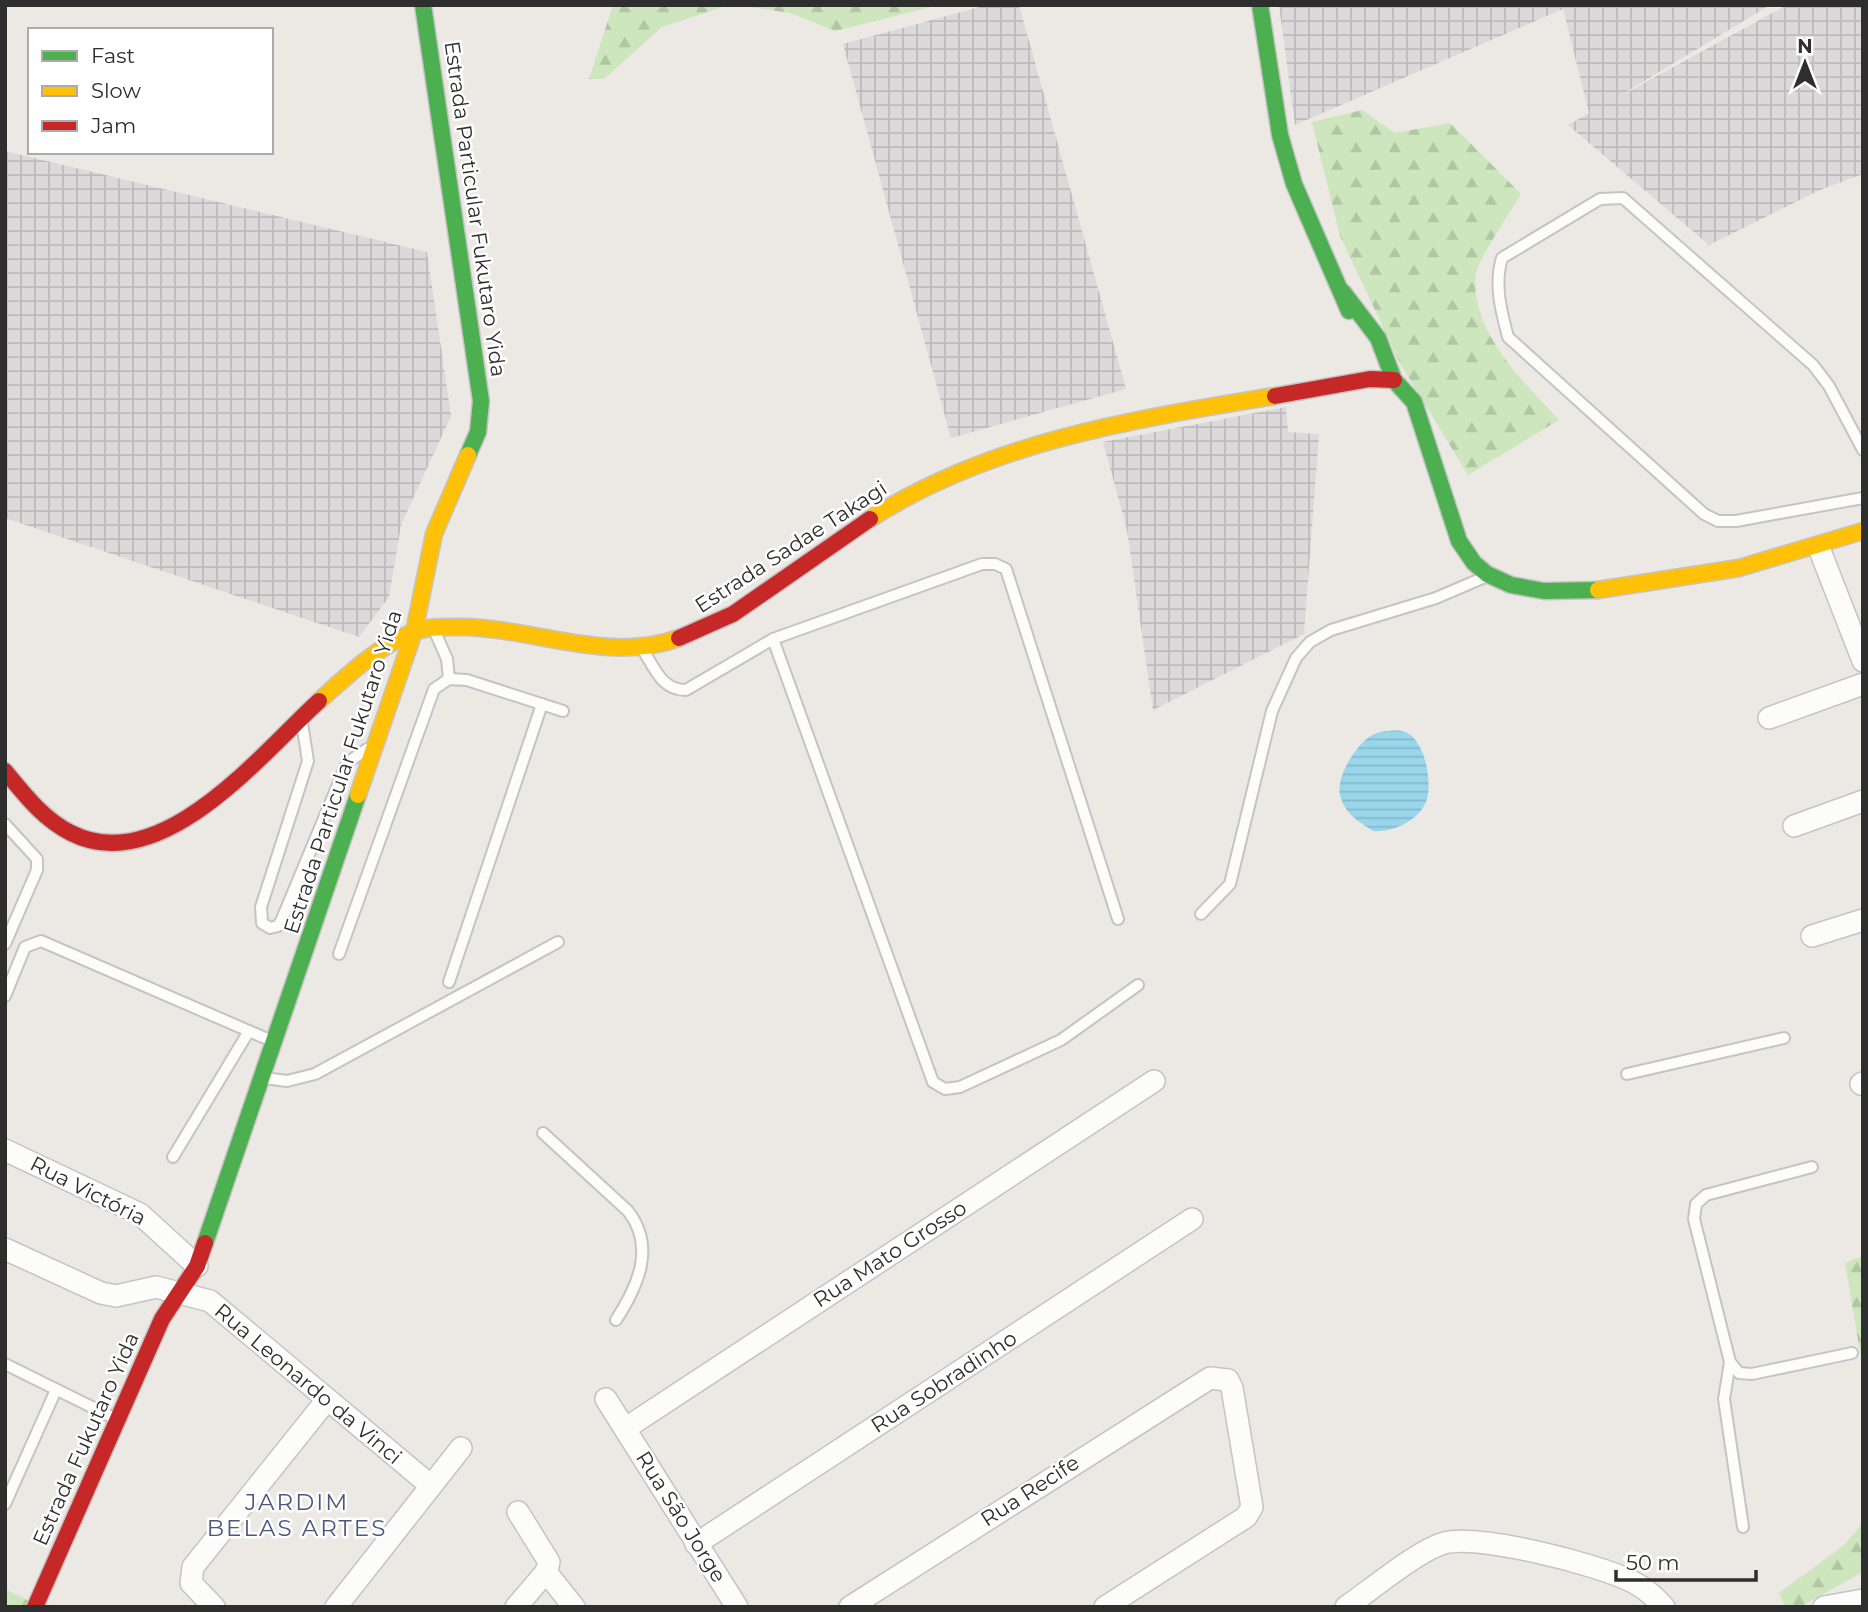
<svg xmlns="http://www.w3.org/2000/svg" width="1868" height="1612" font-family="Montserrat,sans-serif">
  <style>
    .industrial { fill: url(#industrial-grid) }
    .forest { fill: url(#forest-firs) }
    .water { fill: url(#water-rules) }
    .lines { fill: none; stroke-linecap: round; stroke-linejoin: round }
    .lane-casing { stroke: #c5c4c5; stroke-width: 14 }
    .street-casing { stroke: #c5c4c5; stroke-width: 24 }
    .fast-casing { stroke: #c5c4c5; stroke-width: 19 }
    .slow-casing { stroke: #c5c4c5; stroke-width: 19 }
    .jam-casing { stroke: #c5c4c5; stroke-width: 19 }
    .lane { stroke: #fcfcfb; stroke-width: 10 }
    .street { stroke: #fcfcfb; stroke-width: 21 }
    .fast { stroke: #4caf50; stroke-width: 16 }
    .slow { stroke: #ffc107; stroke-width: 16 }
    .jam { stroke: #c62828; stroke-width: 16 }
    .labels { text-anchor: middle; stroke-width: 5; stroke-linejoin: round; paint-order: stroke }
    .street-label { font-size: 21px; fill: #2e2e2e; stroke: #fff }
    .neighbourhood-label { font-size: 23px; letter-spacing: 2px; fill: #4d5680; stroke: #fff }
  </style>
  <defs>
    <pattern id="industrial-grid" width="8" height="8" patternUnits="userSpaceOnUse" patternTransform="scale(1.75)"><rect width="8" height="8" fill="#dcd9db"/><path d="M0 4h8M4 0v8" fill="none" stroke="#bdbbbc"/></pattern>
    <pattern id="forest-firs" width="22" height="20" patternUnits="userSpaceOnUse" patternTransform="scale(1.75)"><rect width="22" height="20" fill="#cee6be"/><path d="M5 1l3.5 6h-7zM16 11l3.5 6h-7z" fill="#b1c6a4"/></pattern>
    <pattern id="water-rules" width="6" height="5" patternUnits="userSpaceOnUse" patternTransform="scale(1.75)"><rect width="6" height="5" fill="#99d6ec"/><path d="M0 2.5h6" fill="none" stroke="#84b8cb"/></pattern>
  </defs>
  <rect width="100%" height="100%" fill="#ece8e4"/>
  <g class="industrial">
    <path d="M987,5h32l107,384 -175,49 -108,-394z"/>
    <path d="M1279,5h491l-157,95 174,-95h76v169l-43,16 -111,55 -141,-120 21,-12 -26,-104 -268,116z"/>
    <path d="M5,151l422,101 24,164 -50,109 -12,72 -30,40 -354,-119z"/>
    <path d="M1286,407l2,25 31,2 -15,200 -151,76 -26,-180 -24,-88z"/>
  </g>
  <g class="forest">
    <path d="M613,5h116l-67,22 -58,52h-15z"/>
    <path d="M738,5h201l-104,26 -45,-18z"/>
    <path d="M1362,110l33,23 55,-10 71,71c-9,16 -43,65 -45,80 -7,57 48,108 83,146l-91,55 -67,-110 -61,-129 -28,-114z"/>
    <path d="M1863,1256v113l-18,-106z"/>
    <path d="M1863,1523v49l-63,35h-15l-6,-14 65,-48z"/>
    <path d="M5,1589l36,18h-36z"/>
  </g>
  <path class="water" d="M1385,731c5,0 12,-1 17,0 23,5 30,49 25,68 -6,21 -35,34 -54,32 -14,-9 -29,-18 -33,-36 -4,-18 15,-48 29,-58 4,-3 11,-5 16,-6z"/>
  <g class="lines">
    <defs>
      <g id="lane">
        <path d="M1863,450l-34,-64 -16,-21 -190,-167 -23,1 -98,59c-8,26 -1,53 6,79l196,177 14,7h18l127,-23"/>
        <path d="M435,632l12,27 2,20"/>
        <path d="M773,639l209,-75h13l11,5 112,350"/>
        <path d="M643,650c12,19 19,40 43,40l87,-51 160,443 12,7 15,-2 101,-47 77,-55"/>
        <path d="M302,723l6,38 -47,146 1,16 8,5 8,-2 4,-7 65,-156 20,-14"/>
        <path d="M5,824l32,35v11l-32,74"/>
        <path d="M1201,914l29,-30 42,-173 24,-53 14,-16 21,-12 105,-32 49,-21"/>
        <path d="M339,954l95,-265 15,-10 18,1 96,31"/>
        <path d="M449,982l93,-278"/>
        <path d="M5,996l20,-49 16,-6 231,100"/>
        <path d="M1627,1074l157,-36"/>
        <path d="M265,1078l22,3 28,-7 243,-132"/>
        <path d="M543,1133l85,78c28,36 10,75 -12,109"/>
        <path d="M173,1157l76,-126"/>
        <path d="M1812,1167l-106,28 -10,9 -2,15 36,143 9,11 13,1 100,-21"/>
        <path d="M1730,1362l-6,37 19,128"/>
        <path d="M5,1364l111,55"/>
        <path d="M5,1504l51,-114"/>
      </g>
      <g id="street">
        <path d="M1819,548l44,113"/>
        <path d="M1769,718l94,-34"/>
        <path d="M1794,826l69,-25"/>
        <path d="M1812,936l51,-16"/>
        <path d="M1861,1084l2,-1"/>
        <path d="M5,1150l135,64 57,52"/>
        <path d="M5,1249l96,44 15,3 40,-9 54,14 220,184"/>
        <path d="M606,1399l131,208"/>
        <path d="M626,1428l528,-347"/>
        <path d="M696,1544l496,-325"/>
        <path d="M546,1572l28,35"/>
        <path d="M214,1607l-23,-24 2,-16 133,-166"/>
        <path d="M336,1607l125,-159"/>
        <path d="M516,1607l30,-35 3,-10 -31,-50"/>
        <path d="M850,1607l360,-229 18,2 4,8 20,119 -6,10 -141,90"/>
        <path d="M1346,1607c25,-17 71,-56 98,-64 36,-9 152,21 187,38 13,6 23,15 33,26"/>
        <path d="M1824,1607l39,-7"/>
      </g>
      <g id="fast">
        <path d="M423,5l58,396 -3,31 -10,23"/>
        <path d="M1260,5l20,130 14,49 55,127"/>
        <path d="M1343,292l35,46 16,42 20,22 45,139 15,22 13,11 24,11 33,6 54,-1"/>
        <path d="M205,1243l153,-448"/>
      </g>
      <g id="slow">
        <path d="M870,519c121,-78 266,-100 405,-123"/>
        <path d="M1598,590l141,-22 124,-37"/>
        <path d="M319,701c28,-25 60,-56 95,-69 15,-6 33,-5 48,-5 72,1 147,37 217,11"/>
        <path d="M358,795l56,-163 20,-98 34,-79"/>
      </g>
      <g id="jam">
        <path d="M1275,396l95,-17 24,1"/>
        <path d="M679,638l54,-24 137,-95"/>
        <path d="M5,771c19,23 38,48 66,62 90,46 190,-79 248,-132"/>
        <path d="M35,1607l127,-288 35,-53 8,-23"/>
      </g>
    </defs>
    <use href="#lane" class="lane-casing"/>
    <use href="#street" class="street-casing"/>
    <use href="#fast" class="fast-casing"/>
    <use href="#slow" class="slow-casing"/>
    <use href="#jam" class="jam-casing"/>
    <use href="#lane" class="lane"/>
    <use href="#street" class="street"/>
    <use href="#fast" class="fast"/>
    <use href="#slow" class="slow"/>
    <use href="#jam" class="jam"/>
  </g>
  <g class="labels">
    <g class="street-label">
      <text transform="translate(475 209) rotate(82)" y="7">Estrada Particular Fukutaro Yida</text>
      <text transform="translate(791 547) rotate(-33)" y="7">Estrada Sadae Takagi</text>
      <text transform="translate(343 772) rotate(-72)" y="7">Estrada Particular Fukutaro Yida</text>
      <text transform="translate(88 1191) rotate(27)" y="7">Rua Victória</text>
      <text transform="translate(890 1254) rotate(-33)" y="7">Rua Mato Grosso</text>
      <text transform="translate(944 1382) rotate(-33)" y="7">Rua Sobradinho</text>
      <text transform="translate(308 1384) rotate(40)" y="7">Rua Leonardo da Vinci</text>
      <text transform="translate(86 1439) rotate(-66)" y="7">Estrada Fukutaro Yida</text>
      <text transform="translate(1030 1491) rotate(-33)" y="7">Rua Recife</text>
      <text transform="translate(681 1517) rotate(58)" y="7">Rua São Jorge</text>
    </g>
    <g class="neighbourhood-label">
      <text x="297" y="1510">JARDIM<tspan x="297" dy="26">BELAS ARTES</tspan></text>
    </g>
  </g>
  <rect width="1868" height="1612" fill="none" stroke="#2e2e2e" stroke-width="14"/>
  <rect x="28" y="28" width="245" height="126" fill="#ffffff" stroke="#ababab" stroke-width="2"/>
  <rect x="42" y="51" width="35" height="10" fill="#4caf50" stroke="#ababab" stroke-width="2"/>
  <text x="91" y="63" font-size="21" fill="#2e2e2e">Fast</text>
  <rect x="42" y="86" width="35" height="10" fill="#ffc107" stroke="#ababab" stroke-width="2"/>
  <text x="91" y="98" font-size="21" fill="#2e2e2e">Slow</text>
  <rect x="42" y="121" width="35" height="10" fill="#c62828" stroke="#ababab" stroke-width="2"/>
  <text x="91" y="133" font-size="21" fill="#2e2e2e">Jam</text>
  <g transform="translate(1805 63)" stroke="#ffffff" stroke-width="5" paint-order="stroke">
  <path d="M0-5L12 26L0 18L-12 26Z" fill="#2e2e2e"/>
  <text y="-10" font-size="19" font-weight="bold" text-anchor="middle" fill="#2e2e2e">N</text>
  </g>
  <path d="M1616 1570v10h140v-10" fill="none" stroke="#2e2e2e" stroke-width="3.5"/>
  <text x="1626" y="1570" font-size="21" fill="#2e2e2e" stroke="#ffffff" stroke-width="5" paint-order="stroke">50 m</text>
</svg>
